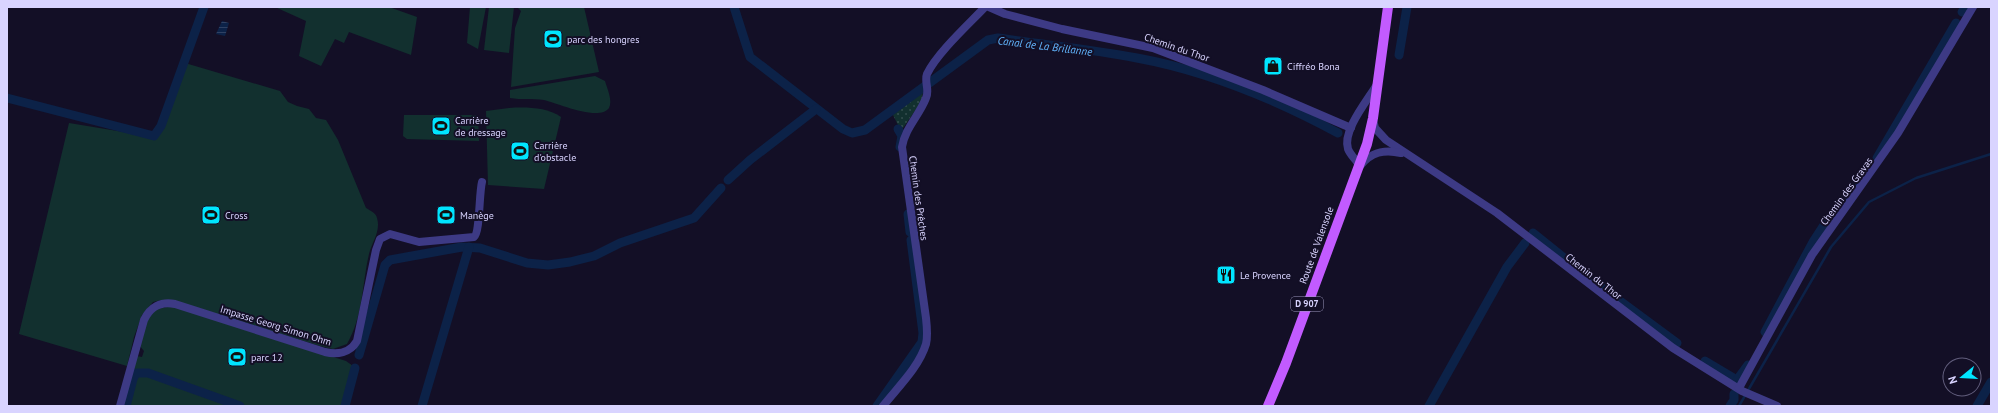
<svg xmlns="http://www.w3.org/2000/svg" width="1998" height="413" font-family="'PT Sans',sans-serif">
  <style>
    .park { fill: #12302f }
    .garden { fill: url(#garden-dots) }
    .water { fill: url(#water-rules) }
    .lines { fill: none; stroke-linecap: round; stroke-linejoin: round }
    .stream { stroke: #0c2248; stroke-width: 2.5 }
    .canal { stroke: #0c2248; stroke-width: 9 }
    .minor { stroke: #3d3a85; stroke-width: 8 }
    .primary { stroke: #c25bff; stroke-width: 10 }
    .labels { text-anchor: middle; stroke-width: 4; stroke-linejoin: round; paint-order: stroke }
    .shield { fill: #130f26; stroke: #9e99be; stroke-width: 1 }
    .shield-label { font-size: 9px; font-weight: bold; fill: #d9d4ff }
    .poi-label { font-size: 10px; fill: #d9d4ff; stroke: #130f26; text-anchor: start }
    .street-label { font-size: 10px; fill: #d9d4ff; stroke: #130f26 }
    .water-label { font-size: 11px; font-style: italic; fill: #62b6ff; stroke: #130f26 }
  </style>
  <defs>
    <pattern id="garden-dots" width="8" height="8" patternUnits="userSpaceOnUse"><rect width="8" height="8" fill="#12302f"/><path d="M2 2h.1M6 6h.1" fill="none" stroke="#344d4e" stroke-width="1.8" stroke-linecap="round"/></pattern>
    <pattern id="water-rules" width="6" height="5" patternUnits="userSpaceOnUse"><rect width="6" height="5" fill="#0c2248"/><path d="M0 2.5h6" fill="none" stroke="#2f4163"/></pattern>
  </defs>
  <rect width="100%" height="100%" fill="#130f26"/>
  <g class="park">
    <path d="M275,7h114l28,10 -6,38 -62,-23 -5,11 -9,-4 -14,27 -22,-10 7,-35z"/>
    <path d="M470,7h16l-8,42 -11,-6z"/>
    <path d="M489,7h25l-5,46 -25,-3z"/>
    <path d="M517,7h67l15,65 -88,15 4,-59 6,-17z"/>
    <path d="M185,63l95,28 8,11 9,4 12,3 7,9 10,2 12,20 28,68c5,3 10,5 11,10 4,13 -5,24 -8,36 -7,30 -6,63 -22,90l-14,5 -13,-3 -135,-42 -24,-4 -8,2 -11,13 -8,22 -7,29 -108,-32 50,-211 85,14z"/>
    <path d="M595,76l10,5c2,7 8,20 4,27 -10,14 -52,-5 -65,-8 -11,-2 -23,0 -34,-2v-8z"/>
    <path d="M509,108c17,-1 37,-1 52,9l-17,72 -56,-4 -2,-74z"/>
    <path d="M404,115h74l1,26 -72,-2 -4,-3z"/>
    <path d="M173,306l173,55 7,5 -12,40h-216l12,-50 5,1 2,-6 -5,-6 7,-23 10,-13z"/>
  </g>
  <path class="garden" d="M924,87l-3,15 -20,29 -9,-18z"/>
  <path class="water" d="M222,21l7,2 -4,13 -9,-2z"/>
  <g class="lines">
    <path class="stream" d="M1739,406l92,-159 38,-45 47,-24 75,-24"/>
    <g class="canal">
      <path d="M734,7l16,50 93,72 9,4 13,-3 123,-90 10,-2c46,7 93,11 139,20 71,13 138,41 201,75"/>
      <path d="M1962,12l3,-5"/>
      <path d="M1399,55l8,-48"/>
      <path d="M7,98l147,38 7,-10 43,-119"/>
      <path d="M898,129l4,7 -2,11"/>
      <path d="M1877,158l79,-135"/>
      <path d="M728,180l22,-20 66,-51"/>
      <path d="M908,214l2,18"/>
      <path d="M1533,233l56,45 88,65"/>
      <path d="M1765,332l48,-90 13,-20 38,-46"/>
      <path d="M359,355l26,-90 5,-5 72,-13 18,1 47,15 21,2 22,-3 24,-6 26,-13 74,-25 27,-30"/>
      <path d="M1705,361l32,19"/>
      <path d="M1737,380l11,-15"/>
      <path d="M126,406l7,-27 3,-6h12l92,33"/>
      <path d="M345,406l10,-38"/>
      <path d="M422,406l47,-159"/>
      <path d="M877,406l45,-64 1,-9 -12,-93"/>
      <path d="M1429,406l78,-139 18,-24"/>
      <path d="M1730,406l4,-6v-6"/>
      <path d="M1977,406l14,-24"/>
    </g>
    <g class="minor">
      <path d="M989,7l16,7 57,15 91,19 110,42 88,38"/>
      <path d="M1373,119l2,9 11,12 111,73 176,135 69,43 35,15"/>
      <path d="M1357,162c-3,-4 -7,-8 -9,-13 -6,-18 19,-48 28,-63"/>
      <path d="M1360,166c11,-14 24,-17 41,-13"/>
      <path d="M1739,388l73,-133 86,-122 75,-126"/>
      <path d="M120,406l24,-86c6,-13 17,-19 31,-16l150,48c12,3 25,1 32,-11l19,-91 4,-11 10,-5 29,8 55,-5c6,-4 5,-44 8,-55"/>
      <path d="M883,406c15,-19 36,-39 43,-62 2,-8 1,-17 0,-26l-24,-171c3,-19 17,-31 24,-49 4,-8 -2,-16 1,-24 10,-21 42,-50 58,-67"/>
    </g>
    <path class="primary" d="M1268,406l18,-43 81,-219 6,-26 15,-111"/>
  </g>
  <defs>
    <symbol id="stadium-square" viewBox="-11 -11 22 22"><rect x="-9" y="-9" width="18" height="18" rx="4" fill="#00e5ff" stroke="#130f26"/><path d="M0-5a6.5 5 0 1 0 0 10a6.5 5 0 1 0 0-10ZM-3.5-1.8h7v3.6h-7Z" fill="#111"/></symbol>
    <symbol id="shop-square" viewBox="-11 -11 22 22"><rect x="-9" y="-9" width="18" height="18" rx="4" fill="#00e5ff" stroke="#130f26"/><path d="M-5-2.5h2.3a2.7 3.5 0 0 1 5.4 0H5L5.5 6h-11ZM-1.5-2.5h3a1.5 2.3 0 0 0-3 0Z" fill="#111"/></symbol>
    <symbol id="restaurant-square" viewBox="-11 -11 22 22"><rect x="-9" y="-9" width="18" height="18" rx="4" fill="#00e5ff" stroke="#130f26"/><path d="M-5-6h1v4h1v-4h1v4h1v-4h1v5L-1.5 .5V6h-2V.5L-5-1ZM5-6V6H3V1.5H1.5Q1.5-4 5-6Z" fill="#111"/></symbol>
  </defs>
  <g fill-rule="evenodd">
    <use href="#stadium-square" x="542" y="28" width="22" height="22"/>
    <use href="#shop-square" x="1262" y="55" width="22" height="22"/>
    <use href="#stadium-square" x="430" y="115" width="22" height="22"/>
    <use href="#stadium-square" x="509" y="140" width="22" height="22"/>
    <use href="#stadium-square" x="200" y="204" width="22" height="22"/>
    <use href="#stadium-square" x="435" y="204" width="22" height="22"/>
    <use href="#restaurant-square" x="1215" y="264" width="22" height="22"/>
    <use href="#stadium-square" x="226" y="346" width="22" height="22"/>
  </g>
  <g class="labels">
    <rect class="shield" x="1291" y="297" width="32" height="14" rx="3"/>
    <g class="shield-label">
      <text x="1307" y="307">D 907</text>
    </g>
    <g class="poi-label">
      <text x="567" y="43">parc des hongres</text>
      <text x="1287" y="70">Ciffréo Bona</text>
      <text x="455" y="124">Carrière<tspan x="455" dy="12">de dressage</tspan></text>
      <text x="534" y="149">Carrière<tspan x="534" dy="12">d'obstacle</tspan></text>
      <text x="225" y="219">Cross</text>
      <text x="460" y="219">Manège</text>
      <text x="1240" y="279">Le Provence</text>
      <text x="251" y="361">parc 12</text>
    </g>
    <g class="street-label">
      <text transform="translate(1177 47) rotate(19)" y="4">Chemin du Thor</text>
      <text transform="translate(1846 191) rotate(-54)" y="4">Chemin des Gravas</text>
      <text transform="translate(919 198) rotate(82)" y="4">Chemin des Prêches</text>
      <text transform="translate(1316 245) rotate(-70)" y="4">Route de Valensole</text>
      <text transform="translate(1594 276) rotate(38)" y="4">Chemin du Thor</text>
      <text transform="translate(276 325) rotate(17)" y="4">Impasse Georg Simon Ohm</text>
    </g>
    <g class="water-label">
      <text transform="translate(1045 46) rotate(7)" y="4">Canal de La Brillanne</text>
    </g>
  </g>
  <rect width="1998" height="413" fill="none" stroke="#d9d4ff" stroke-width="16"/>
  <g transform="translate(1962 377) rotate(252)"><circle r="19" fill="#130f26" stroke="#625e7d"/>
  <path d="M0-3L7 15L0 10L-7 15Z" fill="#00e5ff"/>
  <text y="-6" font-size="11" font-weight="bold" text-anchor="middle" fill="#d9d4ff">N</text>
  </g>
</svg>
